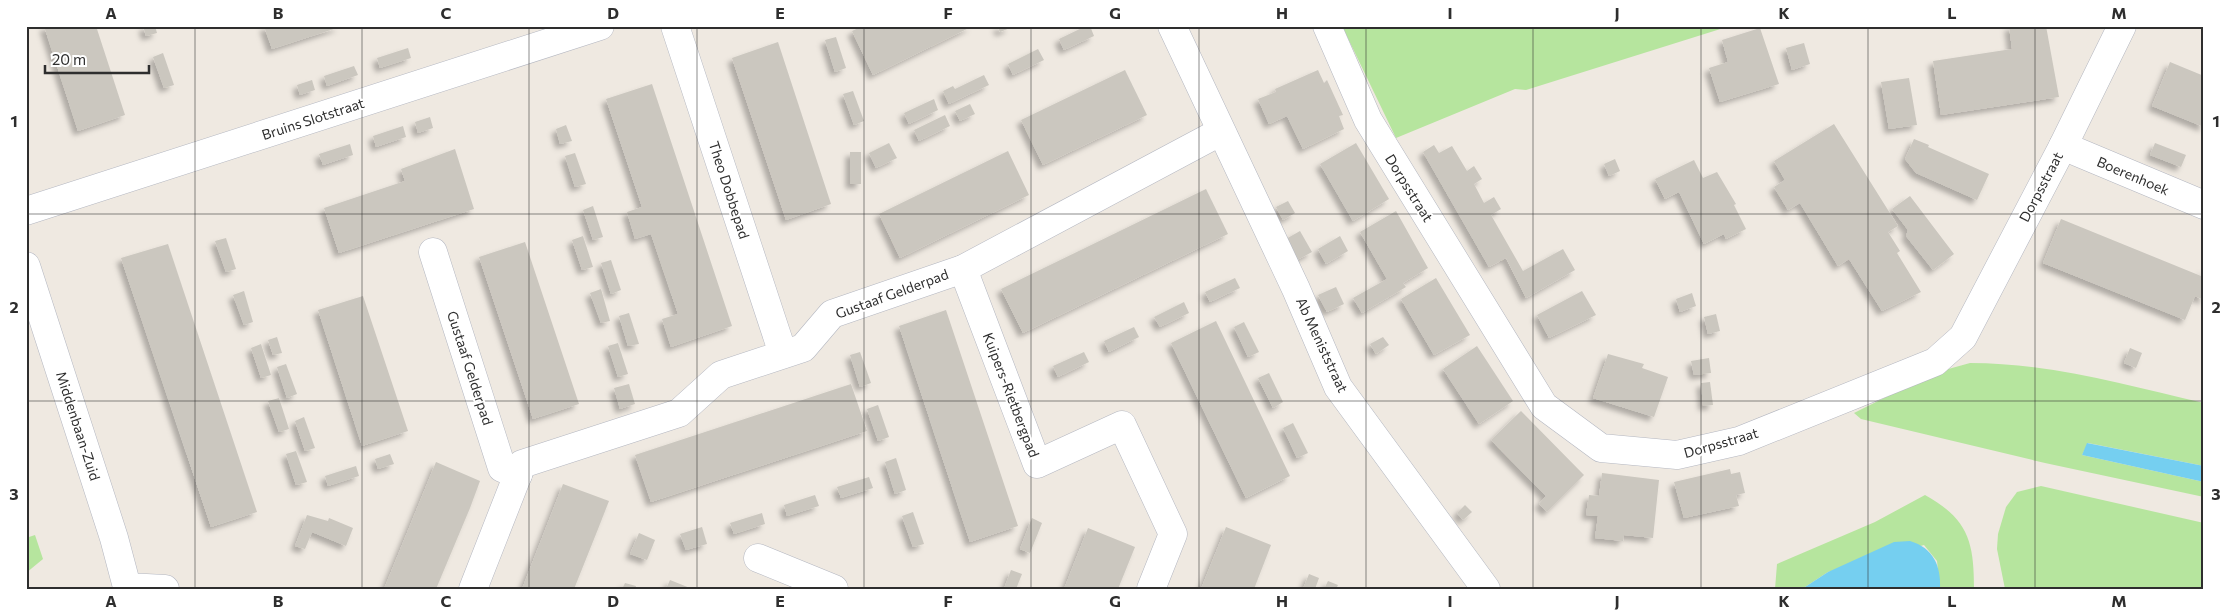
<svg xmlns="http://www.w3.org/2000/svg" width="2230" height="615" font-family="Commissioner,sans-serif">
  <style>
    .green { fill: #b6e59e }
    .water { fill: #75cff0 }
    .building { fill: #cbc7bf; filter: url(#shadow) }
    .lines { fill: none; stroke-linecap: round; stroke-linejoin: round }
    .street-casing { stroke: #b4b7c1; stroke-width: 29 }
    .street { stroke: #fff; stroke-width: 28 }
    .grid { fill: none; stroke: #2e2e2e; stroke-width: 1; stroke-opacity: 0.55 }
    .labels { text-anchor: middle; stroke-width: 4; stroke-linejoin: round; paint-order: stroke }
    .street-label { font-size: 14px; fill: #2e2e2e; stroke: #fff }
    .neatline { fill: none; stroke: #2e2e2e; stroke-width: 2 }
    .grid-label { font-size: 16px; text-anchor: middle; font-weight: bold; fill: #2e2e2e }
  </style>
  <defs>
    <filter id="shadow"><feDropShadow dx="-4.5" dy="4.5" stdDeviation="2.5" flood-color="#0004"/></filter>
  </defs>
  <rect width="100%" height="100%" fill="#efe9e1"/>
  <g class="green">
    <path d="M1342,26h388l-204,64 -11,-1 -119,49z"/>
    <path d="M1970,363c80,0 156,22 234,40v63l-116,-23 -6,12 122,27v15l-159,-34 -184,-44 -7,-6 80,-40z"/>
    <path d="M2041,486l163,37v66h-199l-8,-40 1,-15 8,-27 11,-15z"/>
    <path d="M1925,495c43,24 49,46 49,94h-34l-3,-28 -13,-16 -96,27 -26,17h-27l2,-25 98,-42z"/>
    <path d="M35,535l8,24 -17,14v-35z"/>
  </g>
  <g class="water">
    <path d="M2087,443l117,23v16l-122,-27z"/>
    <path d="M1910,541c23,7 31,24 30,48h-138l26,-17 66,-30z"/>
  </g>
  <g class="building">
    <path d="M44,26h52l29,89 -47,16z"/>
    <path d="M143,26h12l2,7 -11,3z"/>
    <path d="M264,26h76v1l-68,22z"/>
    <path d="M863,26h110l-100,49 -21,-44z"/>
    <path d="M997,26h12l1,2 -10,4z"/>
    <path d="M1086,26h4l4,10 -30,14 -5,-11z"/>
    <path d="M2009,26h37l13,71 -118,18 -8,-54 79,-12z"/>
    <path d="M1760,28l19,56 -59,18 -11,-34 19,-6 -6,-22z"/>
    <path d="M836,37l10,31 -11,4 -10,-32z"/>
    <path d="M778,42l53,162 -45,16 -54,-162z"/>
    <path d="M1804,43l6,21 -18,6 -6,-22z"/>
    <path d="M408,48l3,10 -31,10 -3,-10z"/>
    <path d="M1038,49l6,11 -31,15 -5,-11z"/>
    <path d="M163,53l11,32 -10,3 -11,-31z"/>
    <path d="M2170,62l34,14v51l-52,-21z"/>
    <path d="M354,66l4,9 -31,11 -3,-10z"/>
    <path d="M1125,70l22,45 -104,50 -22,-45z"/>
    <path d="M1318,70l6,13 3,-3 16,35 -4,1 5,13 -41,20 -16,-33 -18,8 -11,-25 18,-7 -1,-3z"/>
    <path d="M984,75l5,10 -40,19 -6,-13 10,-5 2,3z"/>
    <path d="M1909,78l8,47 -28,4 -8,-47z"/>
    <path d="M312,80l3,10 -15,5 -3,-10z"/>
    <path d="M652,84l80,242 -61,21 -9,-28 16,-5 -27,-80 -16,5 -8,-27 15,-5 -36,-108z"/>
    <path d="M853,91l11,30 -10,4 -11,-31z"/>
    <path d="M934,99l4,11 -29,14 -5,-11z"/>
    <path d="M970,104l5,10 -15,7 -5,-10z"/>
    <path d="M945,115l5,11 -31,15 -5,-11z"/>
    <path d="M430,117l3,11 -15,5 -3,-11z"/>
    <path d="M1834,124l64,102 -10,6 12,19 -3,2 24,39 -39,19 -33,-52 -11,7 -38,-63 -12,7 -14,-23 11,-7 -11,-19z"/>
    <path d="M566,125l6,16 -12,3 -4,-15z"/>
    <path d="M403,126l3,11 -30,10 -3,-11z"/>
    <path d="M1914,139l15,6 -1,2 61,27 -12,26 -61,-27 -11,-14z"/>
    <path d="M889,143l8,15 -21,10 -7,-15z"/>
    <path d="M1356,143l33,56 -36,22 -33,-57z"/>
    <path d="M2155,143l31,12 -5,12 -31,-12z"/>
    <path d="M350,144l3,11 -30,10 -4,-11z"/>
    <path d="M1434,145l5,8 13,-7 15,25 7,-5 8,13 -8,5 10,19 10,-6 7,12 -10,6 32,56 40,-22 12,21 -49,28 -20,-40 -17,9 -66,-115z"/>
    <path d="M455,149l19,60 -135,44 -15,-45 81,-27 -4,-12z"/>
    <path d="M1008,151l21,44 -129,63 -21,-44z"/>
    <rect x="850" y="152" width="11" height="32"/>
    <path d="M575,153l11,31 -11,3 -10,-31z"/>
    <path d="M1615,159l5,12 -11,5 -5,-12z"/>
    <path d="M1694,160l9,18 14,-6 19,32 -2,1 12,24 -20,10 -2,-5 -20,10 -25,-52 -14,7 -10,-20z"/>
    <path d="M1206,189l22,45 -205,99 -22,-44z"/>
    <path d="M1910,196l44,58 -21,16 -27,-34 2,-6 -16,-21z"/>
    <path d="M1288,201l7,12 -12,7 -7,-13z"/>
    <path d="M593,206l10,31 -10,3 -10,-30z"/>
    <path d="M1396,211l32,57 -25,15 3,4 -44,26 -9,-15 34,-19 -27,-47z"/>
    <path d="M2061,219l140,57 3,-8v32l-9,-4 -10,24 -142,-57z"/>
    <path d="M1300,231l12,21 -15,8 -11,-21z"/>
    <path d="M583,236l10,31 -11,3 -10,-30z"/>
    <path d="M1340,236l8,15 -22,13 -8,-15z"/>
    <path d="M226,238l10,31 -10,3 -11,-31z"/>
    <path d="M525,242l54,162 -46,15 -54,-162z"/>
    <path d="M168,244l89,268 -46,15 -90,-269z"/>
    <path d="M611,260l10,30 -10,4 -10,-31z"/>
    <path d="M1235,278l5,10 -30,14 -5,-10z"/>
    <path d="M1436,278l34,57 -36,20 -33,-56z"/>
    <path d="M1336,287l8,17 -17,8 -9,-17z"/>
    <path d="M601,289l9,32 -9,2 -11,-30z"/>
    <path d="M244,291l9,31 -9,3 -11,-30z"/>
    <path d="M1582,291l14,24 -47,23 -12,-23z"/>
    <path d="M1692,293l4,13 -16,6 -4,-13z"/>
    <path d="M363,296l45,135 -46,15 -44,-136z"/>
    <path d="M1184,302l5,11 -29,14 -6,-10z"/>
    <path d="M946,310l72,216 -48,16 -71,-216z"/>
    <path d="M629,313l10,31 -11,2 -9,-30z"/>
    <path d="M1716,314l4,17 -12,3 -4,-17z"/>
    <path d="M1216,321l74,155 -44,22 -75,-155z"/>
    <path d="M1244,322l15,30 -11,5 -14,-30z"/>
    <path d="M1134,327l5,10 -30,15 -5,-11z"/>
    <path d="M277,337l5,16 -9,2 -5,-15z"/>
    <path d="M1383,337l6,8 -13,9 -6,-10z"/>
    <path d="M618,343l10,31 -10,3 -10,-31z"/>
    <path d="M261,344l10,31 -10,3 -10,-30z"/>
    <path d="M1477,346l36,55 -34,23 -36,-55z"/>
    <path d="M2130,348l12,5 -6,15 -12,-5z"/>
    <path d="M860,352l11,31 -11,4 -10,-32z"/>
    <path d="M1084,352l5,10 -31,15 -5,-11z"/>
    <path d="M1608,354l36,10 -2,4 26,9 -14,40 -61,-19z"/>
    <path d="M1709,358l2,15 -17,2 -3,-14z"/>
    <path d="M286,364l11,30 -10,4 -10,-31z"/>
    <path d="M1269,373l14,29 -10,6 -15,-30z"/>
    <path d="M1710,382l3,23 -10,1 -2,-23z"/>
    <path d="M629,384l6,20 -15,5 -6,-21z"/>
    <path d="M851,384l16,47 -216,71 -16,-47z"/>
    <path d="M279,398l10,31 -10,3 -11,-31z"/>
    <path d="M878,405l11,32 -11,4 -11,-32z"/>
    <path d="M1521,411l63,64 -37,37 -8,-8 7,-8 -55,-56z"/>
    <path d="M304,417l11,31 -10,3 -10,-30z"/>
    <path d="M1293,423l15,30 -11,5 -14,-30z"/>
    <path d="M296,451l11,31 -11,3 -10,-31z"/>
    <path d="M390,454l4,10 -16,5 -3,-10z"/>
    <path d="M896,458l10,32 -11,4 -10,-32z"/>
    <path d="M436,462l44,19 -10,27 -34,81h-52z"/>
    <path d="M356,466l3,10 -31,10 -3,-10z"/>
    <path d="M1730,469l1,5 9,-2 5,21 -9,2 3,11 -55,12 -10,-36z"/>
    <path d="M1602,473l57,7 -6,58 -29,-3 -1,6 -28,-3 3,-22 -12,-1 3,-20 10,1z"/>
    <path d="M869,477l4,11 -32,10 -4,-11z"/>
    <path d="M563,484l46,17 -11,28 -24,60h-52z"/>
    <path d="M815,495l4,11 -32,10 -3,-11z"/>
    <path d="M1465,505l7,7 -9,8 -6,-7z"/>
    <path d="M913,512l11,32 -11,3 -11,-31z"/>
    <path d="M762,513l3,11 -31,10 -4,-11z"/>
    <path d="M307,515l21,6 1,-3 24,10 -7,18 -34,-14 -7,17 -10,-3z"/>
    <path d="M1032,518l10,5 -12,30 -10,-4z"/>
    <path d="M702,527l5,17 -21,6 -6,-16z"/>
    <path d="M1226,527l45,18 -17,44h-53z"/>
    <path d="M1088,528l47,19 -17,42h-54z"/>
    <path d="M639,533l16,7 -8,20 -17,-6z"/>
    <path d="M1011,570l11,4 -6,15h-12z"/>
    <path d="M1309,574l10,4 -4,11h-12z"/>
    <path d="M670,580l15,6 7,3h-26z"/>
    <path d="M1328,581l10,4 -2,4h-12z"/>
    <path d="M625,583l11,3 -1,3h-13z"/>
  </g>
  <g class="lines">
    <defs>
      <g id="street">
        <path d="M675,26l108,328"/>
        <path d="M1172,26l124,263 42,98 148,202"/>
        <path d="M1327,26l41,94 176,286 57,42 76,7 62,-14 196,-79 28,-25 100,-191 59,-120"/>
        <path d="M2063,146l141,59"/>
        <path d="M26,211l574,-185"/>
        <path d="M433,252l69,216 16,7"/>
        <path d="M26,266l88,272 13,49 38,2"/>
        <path d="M963,269l74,195 85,-39 51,109 -22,55"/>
        <path d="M758,558l76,31"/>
        <path d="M473,589l49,-125 157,-51 42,-38 82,-27 29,-34 131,-45 257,-137"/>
      </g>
    </defs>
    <use href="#street" class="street-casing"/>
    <use href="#street" class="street"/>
  </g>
  <path class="grid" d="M195,26v563M362,26v563M529,26v563M697,26v563M864,26v563M1031,26v563M1199,26v563M1366,26v563M1533,26v563M1701,26v563M1868,26v563M2035,26v563M26,214h2178M26,401h2178"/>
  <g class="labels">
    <g class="street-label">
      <text transform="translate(313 119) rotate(-18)" y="5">Bruins Slotstraat</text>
      <text transform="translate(2133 176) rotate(23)" y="5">Boerenhoek</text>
      <text transform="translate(2041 187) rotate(-62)" y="5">Dorpsstraat</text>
      <text transform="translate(1409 188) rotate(58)" y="5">Dorpsstraat</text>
      <text transform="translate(729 190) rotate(72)" y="5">Theo Dobbepad</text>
      <text transform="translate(892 294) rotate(-20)" y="5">Gustaaf Gelderpad</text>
      <text transform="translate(1322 345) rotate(65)" y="5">Ab Meniststraat</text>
      <text transform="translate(470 368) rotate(72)" y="5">Gustaaf Gelderpad</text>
      <text transform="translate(1011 395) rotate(69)" y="5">Kuipers-Rietbergpad</text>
      <text transform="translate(78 426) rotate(72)" y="5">Middenbaan-Zuid</text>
      <text transform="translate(1721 443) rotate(-16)" y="5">Dorpsstraat</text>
    </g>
  </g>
  <rect width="2230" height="615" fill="none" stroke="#ffffff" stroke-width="55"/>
  <path d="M45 65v8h104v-8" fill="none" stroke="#2e2e2e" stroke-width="2.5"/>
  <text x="52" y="65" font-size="15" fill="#2e2e2e" stroke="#ffffff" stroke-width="4" paint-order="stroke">20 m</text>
  <rect x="28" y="28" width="2174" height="560" class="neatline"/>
  <g class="grid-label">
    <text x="111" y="19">A</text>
    <text x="278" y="19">B</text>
    <text x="446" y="19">C</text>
    <text x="613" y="19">D</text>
    <text x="780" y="19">E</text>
    <text x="948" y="19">F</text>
    <text x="1115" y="19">G</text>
    <text x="1282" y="19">H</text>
    <text x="1450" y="19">I</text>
    <text x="1617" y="19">J</text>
    <text x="1784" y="19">K</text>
    <text x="1952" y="19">L</text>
    <text x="2119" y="19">M</text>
    <text x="14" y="127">1</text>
    <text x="2216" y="127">1</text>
    <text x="14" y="313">2</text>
    <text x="2216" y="313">2</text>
    <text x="14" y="500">3</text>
    <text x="2216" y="500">3</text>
    <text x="111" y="607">A</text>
    <text x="278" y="607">B</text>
    <text x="446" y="607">C</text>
    <text x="613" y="607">D</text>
    <text x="780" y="607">E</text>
    <text x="948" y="607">F</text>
    <text x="1115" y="607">G</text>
    <text x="1282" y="607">H</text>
    <text x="1450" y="607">I</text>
    <text x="1617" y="607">J</text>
    <text x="1784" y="607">K</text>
    <text x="1952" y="607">L</text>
    <text x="2119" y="607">M</text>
  </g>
</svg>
